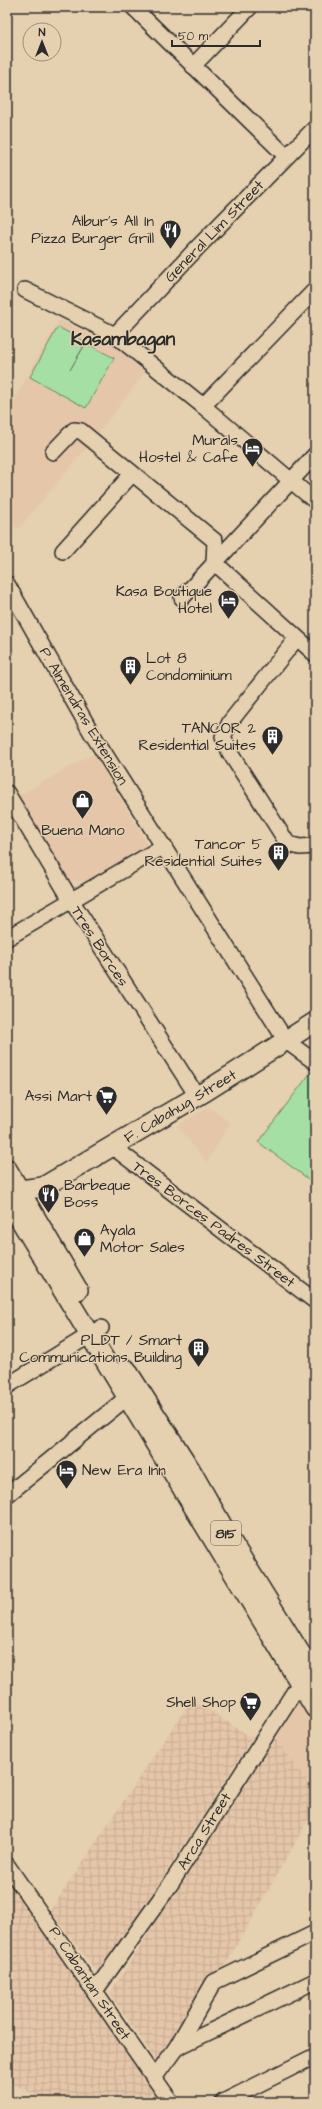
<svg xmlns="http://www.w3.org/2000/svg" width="322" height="2109" font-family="'Architects Daughter',sans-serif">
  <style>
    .built { fill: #e5c6a9 }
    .industrial { fill: url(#industrial-grid) }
    .garden { fill: #a6dfa3; stroke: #688567 }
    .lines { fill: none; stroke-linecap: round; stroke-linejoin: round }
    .minor-casing { stroke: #2b2b2b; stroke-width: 18 }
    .major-casing { stroke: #2b2b2b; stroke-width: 22 }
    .minor { stroke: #e5d0af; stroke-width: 15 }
    .major { stroke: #e5d0af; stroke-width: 19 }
    .labels { text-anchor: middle; stroke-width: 3; stroke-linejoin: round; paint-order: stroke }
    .shield { fill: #e5d0af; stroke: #635c53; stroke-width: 1 }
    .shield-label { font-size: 14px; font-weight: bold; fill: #2b2b2b }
    .poi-label { font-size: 15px; fill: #2b2b2b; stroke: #e5d0af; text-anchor: end }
    .street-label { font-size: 15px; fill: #2b2b2b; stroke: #e5d0af }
    .district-label { font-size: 19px; font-weight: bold; fill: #2b2b2b; stroke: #e5d0af }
  </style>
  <defs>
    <pattern id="industrial-grid" width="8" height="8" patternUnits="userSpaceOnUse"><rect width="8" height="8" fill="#e5c6a9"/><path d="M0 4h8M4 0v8" fill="none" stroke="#c5aa92"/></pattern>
  </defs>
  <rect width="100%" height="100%" fill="#e5d0af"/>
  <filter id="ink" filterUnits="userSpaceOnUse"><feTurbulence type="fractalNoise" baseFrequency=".025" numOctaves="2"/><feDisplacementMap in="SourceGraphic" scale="8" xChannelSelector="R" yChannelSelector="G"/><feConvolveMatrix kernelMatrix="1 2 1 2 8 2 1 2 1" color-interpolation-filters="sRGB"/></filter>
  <g filter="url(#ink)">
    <g class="built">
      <path d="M59,320l54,25 32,27 -48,63 -79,94 -11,-8v-108z"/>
      <path d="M94,753l54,93 -64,37 -20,-5 -47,-81z"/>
      <path d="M209,1107l21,16 -23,39 -30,-36z"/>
      <path d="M299,1696l16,24v73l-41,-58z"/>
    </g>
    <g class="industrial">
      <path d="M192,1699l60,39 -152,238 -50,-65z"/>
      <path d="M274,1735l41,58v15l-151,264 -54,-78z"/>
      <path d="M7,1877l148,211 -8,14h-97l-43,-21z"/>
    </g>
    <g class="garden">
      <path d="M58,327l28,15 -16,28 16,-27 28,15 -28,50 -56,-31z"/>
      <path d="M312,1071l3,2v111l-57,-42z"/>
    </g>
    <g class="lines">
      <defs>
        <g id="minor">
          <path d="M133,7l153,149"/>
          <path d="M193,66l57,-59"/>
          <path d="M25,290l90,45 88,71 112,95"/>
          <path d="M115,335l83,-88 117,-119"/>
          <path d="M203,406l112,-116"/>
          <path d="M53,452l21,-22 7,1 134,110 -1,21 101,92"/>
          <path d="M63,551l69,-77"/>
          <path d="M7,584l84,148 195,309 29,21"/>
          <path d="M182,598l133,-143"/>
          <path d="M296,639l-66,83 -7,15 7,16 58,91 12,3 15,-1"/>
          <path d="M7,793l64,107 126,196"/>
          <path d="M7,938l157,-92"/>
          <path d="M113,1147l202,154"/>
          <path d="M7,1386l94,-58"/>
          <path d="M7,1495l128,-104"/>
          <path d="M7,1865l164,237"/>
          <path d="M95,1991l75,-106 135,-210"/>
          <path d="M176,2048l139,-67"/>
          <path d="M154,2078l22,-30 38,-66 101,-49"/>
          <path d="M223,2102l92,-46"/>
        </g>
        <g id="major">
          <path d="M7,1169l71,121"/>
          <path d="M10,1197l10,-7 23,-3 163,-96 109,-69"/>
          <path d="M7,1198l308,510"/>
          <path d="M126,1369l64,100 41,72 84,136"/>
        </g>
      </defs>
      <use href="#minor" class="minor-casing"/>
      <use href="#major" class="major-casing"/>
      <use href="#minor" class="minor"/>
      <use href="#major" class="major"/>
    </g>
  </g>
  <defs>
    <symbol id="restaurant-pin" viewBox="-11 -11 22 30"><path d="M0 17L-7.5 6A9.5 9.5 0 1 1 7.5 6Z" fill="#2b2b2b" stroke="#e5d0af"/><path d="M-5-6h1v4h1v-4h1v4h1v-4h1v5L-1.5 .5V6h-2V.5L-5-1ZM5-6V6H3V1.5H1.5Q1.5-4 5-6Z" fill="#fff"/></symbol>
    <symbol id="hotel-pin" viewBox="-11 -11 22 30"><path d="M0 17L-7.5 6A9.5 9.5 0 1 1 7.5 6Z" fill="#2b2b2b" stroke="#e5d0af"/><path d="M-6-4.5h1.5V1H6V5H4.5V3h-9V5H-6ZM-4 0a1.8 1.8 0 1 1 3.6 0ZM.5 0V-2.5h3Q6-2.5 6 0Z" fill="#fff"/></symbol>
    <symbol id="building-pin" viewBox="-11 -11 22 30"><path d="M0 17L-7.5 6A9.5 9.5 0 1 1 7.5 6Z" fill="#2b2b2b" stroke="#e5d0af"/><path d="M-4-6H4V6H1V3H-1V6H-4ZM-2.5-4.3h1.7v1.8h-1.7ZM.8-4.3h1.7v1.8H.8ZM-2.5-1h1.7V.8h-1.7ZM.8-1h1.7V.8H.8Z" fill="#fff"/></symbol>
    <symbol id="shop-pin" viewBox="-11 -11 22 30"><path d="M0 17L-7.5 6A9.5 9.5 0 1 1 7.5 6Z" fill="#2b2b2b" stroke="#e5d0af"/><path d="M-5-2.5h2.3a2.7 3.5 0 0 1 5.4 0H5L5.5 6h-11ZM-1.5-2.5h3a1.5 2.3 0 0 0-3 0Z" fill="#fff"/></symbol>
    <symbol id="supermarket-pin" viewBox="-11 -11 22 30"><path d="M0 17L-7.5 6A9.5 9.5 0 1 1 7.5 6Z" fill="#2b2b2b" stroke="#e5d0af"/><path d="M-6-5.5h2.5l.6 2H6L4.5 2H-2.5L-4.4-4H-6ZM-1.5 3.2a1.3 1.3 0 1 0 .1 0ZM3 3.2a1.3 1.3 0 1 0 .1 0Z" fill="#fff"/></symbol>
  </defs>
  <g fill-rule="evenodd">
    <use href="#restaurant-pin" x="158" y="218" width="25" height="34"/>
    <use href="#hotel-pin" x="240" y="436" width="25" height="34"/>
    <use href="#hotel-pin" x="216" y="588" width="25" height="34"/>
    <use href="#building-pin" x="118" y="654" width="25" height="34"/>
    <use href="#building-pin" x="260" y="724" width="25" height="34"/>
    <use href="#shop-pin" x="70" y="788" width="25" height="34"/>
    <use href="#building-pin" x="266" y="840" width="25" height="34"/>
    <use href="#supermarket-pin" x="94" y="1084" width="25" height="34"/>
    <use href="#restaurant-pin" x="36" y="1182" width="25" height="34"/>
    <use href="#shop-pin" x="72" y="1226" width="25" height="34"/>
    <use href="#building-pin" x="186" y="1336" width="25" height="34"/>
    <use href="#hotel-pin" x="54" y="1458" width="25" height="34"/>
    <use href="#supermarket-pin" x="238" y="1690" width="25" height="34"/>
  </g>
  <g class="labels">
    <rect class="shield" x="211" y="1521" width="30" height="24" rx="3"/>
    <g class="shield-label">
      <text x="226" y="1538">815</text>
    </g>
    <g class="poi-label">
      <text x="154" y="226">Albur's All In<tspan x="154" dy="17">Pizza Burger Grill</tspan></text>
      <text x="238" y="445">Murals<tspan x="238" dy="17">Hostel &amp; Cafe</tspan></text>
      <text x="212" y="596">Kasa Boutique<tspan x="212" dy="17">Hotel</tspan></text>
      <text x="146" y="663" text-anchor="start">Lot 8<tspan x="146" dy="17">Condominium</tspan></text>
      <text x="256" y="733">TANCOR 2<tspan x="256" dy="17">Residential Suites</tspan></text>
      <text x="83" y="835" text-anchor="middle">Buena Mano</text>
      <text x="262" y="849">Tancor 5<tspan x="262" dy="17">Residential Suites</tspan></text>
      <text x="92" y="1101">Assi Mart</text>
      <text x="64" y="1190" text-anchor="start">Barbeque<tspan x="64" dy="17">Boss</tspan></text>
      <text x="100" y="1235" text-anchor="start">Ayala<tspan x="100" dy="17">Motor Sales</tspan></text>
      <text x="182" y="1345">PLDT / Smart<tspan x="182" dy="17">Communications Building</tspan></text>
      <text x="82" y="1475" text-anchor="start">New Era Inn</text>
      <text x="236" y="1707">Shell Shop</text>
    </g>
    <g class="street-label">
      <text transform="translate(214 231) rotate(-46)" y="5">General Lim Street</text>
      <text transform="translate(84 716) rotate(59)" y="5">P. Almendras Extension</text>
      <text transform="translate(100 946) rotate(57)" y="5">Tres Borces</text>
      <text transform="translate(180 1106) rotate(-31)" y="5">F. Cabahug Street</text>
      <text transform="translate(214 1224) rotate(37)" y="5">Tres Borces Padres Street</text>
      <text transform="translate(204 1831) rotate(-58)" y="5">Arca Street</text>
      <text transform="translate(90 1983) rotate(56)" y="5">P. Cabantan Street</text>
    </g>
    <g class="district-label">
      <text x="123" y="345">Kasambagan</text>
    </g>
  </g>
  <rect width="322" height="2109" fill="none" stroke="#e5d0af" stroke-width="24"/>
  <rect x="12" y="12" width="298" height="2085" fill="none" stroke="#2b2b2b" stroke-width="1.5" filter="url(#ink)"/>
  <g transform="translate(42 42)"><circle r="19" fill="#e5d0af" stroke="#9b8e7a"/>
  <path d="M0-3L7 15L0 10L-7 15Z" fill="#2b2b2b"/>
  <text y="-6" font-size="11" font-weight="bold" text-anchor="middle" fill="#2b2b2b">N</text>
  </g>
  <path d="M172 40v6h88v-6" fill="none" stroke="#2b2b2b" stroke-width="2"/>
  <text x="178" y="40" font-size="12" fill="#2b2b2b" stroke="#e5d0af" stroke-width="3" paint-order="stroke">50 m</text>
</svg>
